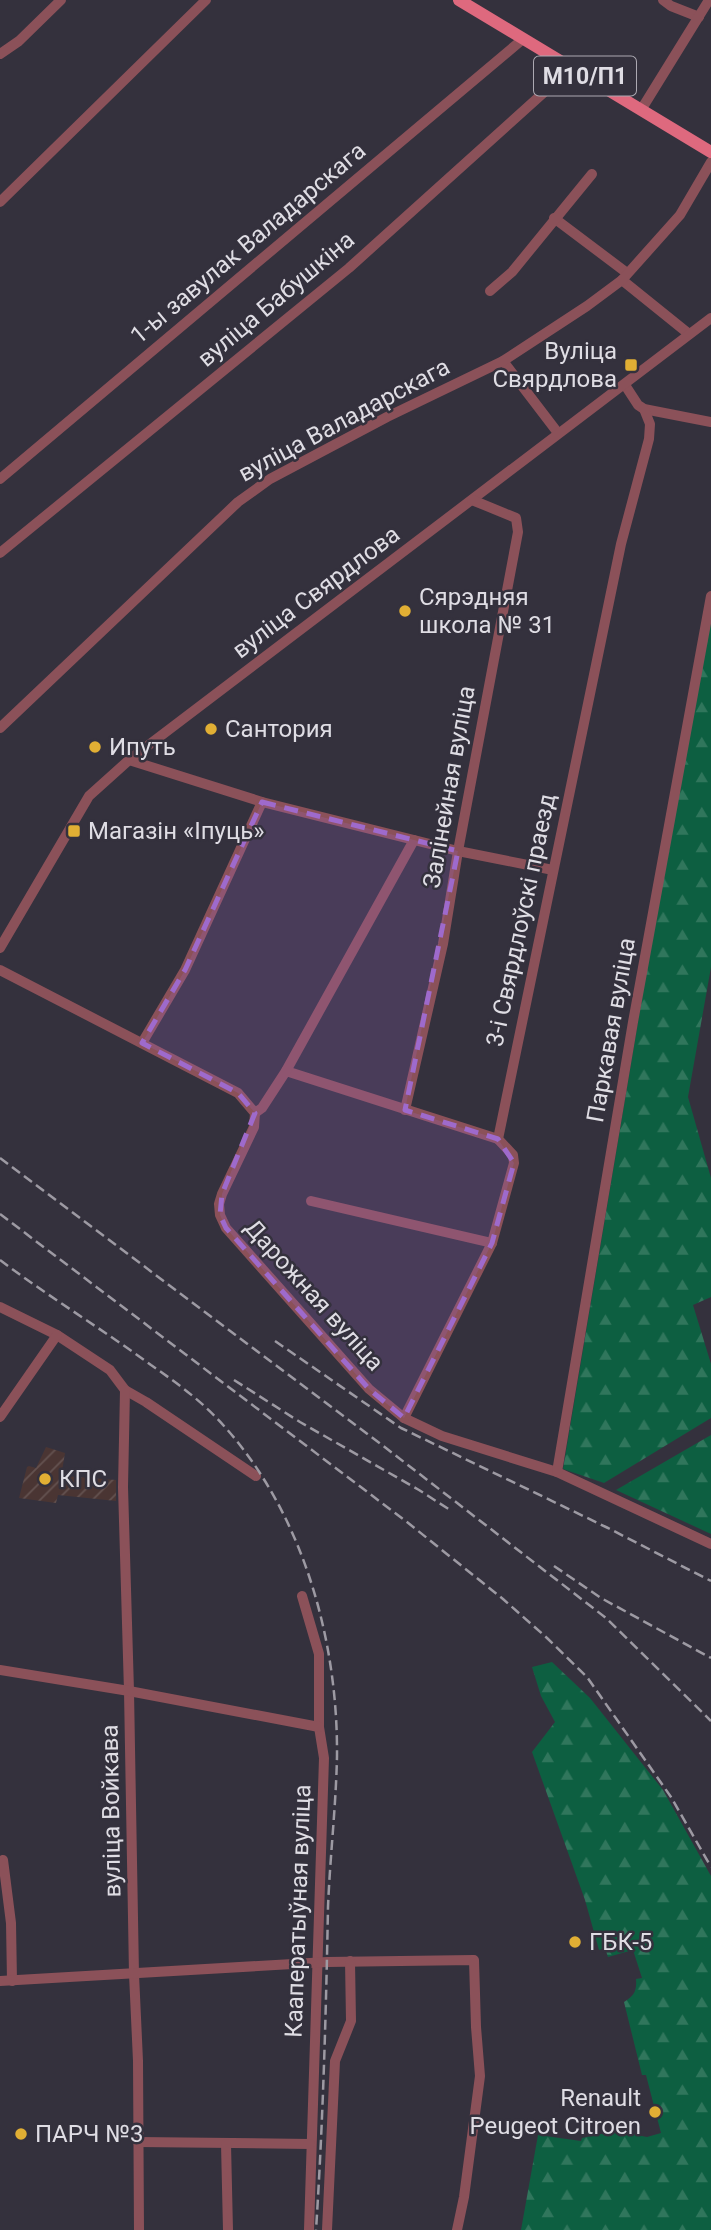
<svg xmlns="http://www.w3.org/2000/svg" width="711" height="2230" font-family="Roboto,sans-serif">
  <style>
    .industrial { fill: url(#industrial-furrows) }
    .forest { fill: url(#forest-firs) }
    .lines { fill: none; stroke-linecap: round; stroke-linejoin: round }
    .minor { stroke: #8b5159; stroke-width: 10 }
    .major { stroke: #de697e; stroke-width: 12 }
    .rail { stroke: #9d9aa3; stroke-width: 2.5; stroke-dasharray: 10 5; stroke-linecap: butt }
    .marked { fill: #9e6acc; fill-opacity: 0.2; stroke: #9e6acc; stroke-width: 5; stroke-dasharray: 14 9; stroke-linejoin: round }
    .poi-dot { fill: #e1af34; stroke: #34313d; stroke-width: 2.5 }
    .labels { text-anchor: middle; stroke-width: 5; stroke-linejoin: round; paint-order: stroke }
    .shield { fill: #34313d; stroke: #aca9b2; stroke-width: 2 }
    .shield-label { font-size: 23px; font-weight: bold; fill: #dfdde4 }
    .street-label { font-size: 24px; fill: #dfdde4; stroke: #34313d }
    .poi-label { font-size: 24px; fill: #dfdde4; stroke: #34313d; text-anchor: start }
  </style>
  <defs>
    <pattern id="industrial-furrows" width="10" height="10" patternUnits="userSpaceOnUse" patternTransform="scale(1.75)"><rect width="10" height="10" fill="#4a3533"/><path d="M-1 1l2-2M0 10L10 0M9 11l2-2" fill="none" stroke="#645250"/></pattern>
    <pattern id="forest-firs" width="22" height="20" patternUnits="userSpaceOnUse" patternTransform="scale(1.75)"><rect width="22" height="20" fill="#0d5f41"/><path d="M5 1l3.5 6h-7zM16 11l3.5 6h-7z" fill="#30765c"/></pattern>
  </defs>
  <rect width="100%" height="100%" fill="#34313d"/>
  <path class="industrial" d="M46,1447l19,6 -3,18 4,5 50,4v21l-58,-6 -2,8 -37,-5 8,-31 2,-1 7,2z"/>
  <g class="forest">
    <path d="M711,620v347l-23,130 23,81v119l-18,8 18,59v54l-107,65 -41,-14 86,-513z"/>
    <path d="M711,1435v99l-95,-44z"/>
    <path d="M552,1662l38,36 73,92 48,86v354h-190l17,-95 43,6 1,-3 33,-7 32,6 14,-4 -15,-58h-4l-18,-73c10,-6 13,-11 12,-23l6,-1 -9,-28 -25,7 -3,-9 -6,2 -14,-50 -53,-148 23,-30 -14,-26 -9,-29z"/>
  </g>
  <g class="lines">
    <g class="minor">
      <path d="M663,0l8,6 28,11"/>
      <path d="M0,54l19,-13 42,-41"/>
      <path d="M641,110l68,-110"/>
      <path d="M0,202l206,-202"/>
      <path d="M554,218l73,55"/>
      <path d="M622,280l67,54"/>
      <path d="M490,291l22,-19 80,-98"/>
      <path d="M503,361l55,72"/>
      <path d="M625,385l13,20 6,4 67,13"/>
      <path d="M0,479l523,-440"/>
      <path d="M0,553l349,-285 222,-200"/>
      <path d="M0,728l238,-226 32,-23 117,-62 116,-56 84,-55 35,-26 58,-65 31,-53"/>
      <path d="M129,760l133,42 196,49 95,19"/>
      <path d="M0,948l89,-152 40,-36 582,-442"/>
      <path d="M0,970l238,123 17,20 -1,14 -32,67 -3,10 1,11 6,13 143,161 35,29 38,18 115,36 154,72"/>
      <path d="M142,1043l43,-73 77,-168"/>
      <path d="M286,1071l212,68"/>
      <path d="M405,1110l38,-166 15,-93 60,-319 -2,-14 -44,-18"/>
      <path d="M255,1113l7,-5 24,-37 128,-231"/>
      <path d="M311,1201l181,42"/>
      <path d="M0,1307l57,28 53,35 15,20 21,12 110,74"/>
      <path d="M125,1390l-2,97 6,204 5,283 4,87 1,169"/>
      <path d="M0,1417l57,-82"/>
      <path d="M404,1418l88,-175 22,-80 -1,-8 -15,-16 123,-595 28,-105 1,-15 -6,-15"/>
      <path d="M557,1472l76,-450 78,-426"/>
      <path d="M302,1596l17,58v73l5,31 -15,472"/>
      <path d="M0,1670l129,21 190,36"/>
      <path d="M3,1860l8,63 1,58"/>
      <path d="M0,1981l327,-19 147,-2 2,67 4,49 -16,121 -7,33"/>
      <path d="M138,2142l172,2"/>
      <path d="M226,2144l2,86"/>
      <path d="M327,2230l8,-169 16,-40 -1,-60"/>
    </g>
    <path class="major" d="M459,0l252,152"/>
    <g class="rail">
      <path d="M0,1158l382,287 224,173 105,103"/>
      <path d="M0,1214l407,308 96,77 44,39 40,39 84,120 40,70"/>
      <path d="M0,1260c49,37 102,69 151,105 26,18 52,37 73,61 79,88 114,214 113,330 -1,50 -7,101 -9,151 -2,107 -5,215 -12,323"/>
      <path d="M275,1341l126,87 207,100 103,53"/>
      <path d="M234,1380l66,42 119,68 31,20"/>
      <path d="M554,1566l47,32 110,60"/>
    </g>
  </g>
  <path class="marked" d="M262,802l196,49 -53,259 93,29 16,24 -22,80 -88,175 -35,-29 -143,-161 -6,-13 2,-21 33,-81 -17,-20 -96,-50 43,-73z"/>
  <g class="poi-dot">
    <rect x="624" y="358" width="14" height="14" rx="3.5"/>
    <circle cx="405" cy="611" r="7"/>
    <circle cx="211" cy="729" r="7"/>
    <circle cx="95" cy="747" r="7"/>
    <rect x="67" y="824" width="14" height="14" rx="3.5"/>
    <circle cx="45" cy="1479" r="7"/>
    <circle cx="575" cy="1942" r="7"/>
    <circle cx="655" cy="2112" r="7"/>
    <circle cx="21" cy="2134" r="7"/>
  </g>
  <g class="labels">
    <rect class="shield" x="534" y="56.5" width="102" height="39" rx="5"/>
    <g class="shield-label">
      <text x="585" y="84">М10/П1</text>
    </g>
    <g class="street-label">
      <text transform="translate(248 243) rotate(-40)" y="8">1-ы завулак Валадарскага</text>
      <text transform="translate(276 299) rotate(-40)" y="8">вуліца Бабушкіна</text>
      <text transform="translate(344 420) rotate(-28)" y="8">вуліца Валадарскага</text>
      <text transform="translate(316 592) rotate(-37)" y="8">вуліца Свярдлова</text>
      <text transform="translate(449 787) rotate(-80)" y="8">Залінейная вуліца</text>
      <text transform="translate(521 920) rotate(-78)" y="8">3-і Свярдлоўскі праезд</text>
      <text transform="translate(611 1030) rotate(-80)" y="8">Паркавая вуліца</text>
      <text transform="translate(314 1295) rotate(48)" y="8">Дарожная вуліца</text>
      <text transform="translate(111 1811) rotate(-91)" y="8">вуліца Войкава</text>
      <text transform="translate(298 1911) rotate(-88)" y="8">Кааператыўная вуліца</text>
    </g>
    <g class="poi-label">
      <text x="617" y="359" text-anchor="end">Вуліца<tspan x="617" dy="28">Свярдлова</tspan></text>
      <text x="419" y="605">Сярэдняя<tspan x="419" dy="28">школа № 31</tspan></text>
      <text x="225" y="737">Сантория</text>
      <text x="109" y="755">Ипуть</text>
      <text x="88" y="839">Магазін «Іпуць»</text>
      <text x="59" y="1487">КПС</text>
      <text x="589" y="1950">ГБК-5</text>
      <text x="641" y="2106" text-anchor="end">Renault<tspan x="641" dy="28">Peugeot Citroen</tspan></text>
      <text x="35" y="2142">ПАРЧ №3</text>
    </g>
  </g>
</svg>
